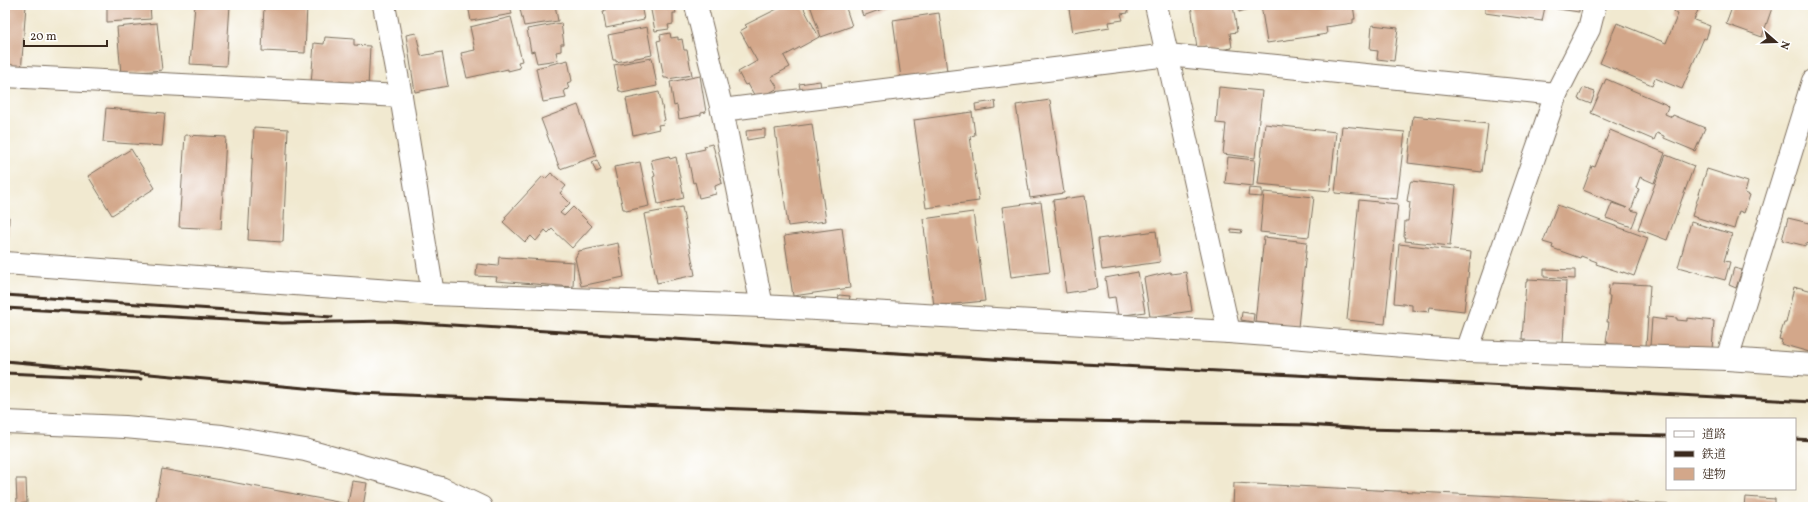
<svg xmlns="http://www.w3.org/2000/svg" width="1818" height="512" font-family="Vollkorn,'Noto Serif JP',serif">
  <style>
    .building { fill: #d3a78a }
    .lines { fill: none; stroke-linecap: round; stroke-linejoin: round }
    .minor-casing { stroke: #7b6d5c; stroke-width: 24 }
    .minor { stroke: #fff; stroke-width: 22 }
    .rail { stroke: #3b2a1e; stroke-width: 3 }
  </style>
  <rect width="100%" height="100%" fill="#fff"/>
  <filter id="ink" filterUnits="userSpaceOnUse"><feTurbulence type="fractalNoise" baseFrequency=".025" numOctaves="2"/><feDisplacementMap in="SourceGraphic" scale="8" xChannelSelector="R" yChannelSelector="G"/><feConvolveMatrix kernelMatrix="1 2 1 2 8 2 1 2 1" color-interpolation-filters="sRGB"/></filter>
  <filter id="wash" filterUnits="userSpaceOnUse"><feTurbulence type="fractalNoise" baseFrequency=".012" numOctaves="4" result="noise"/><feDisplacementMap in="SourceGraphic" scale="16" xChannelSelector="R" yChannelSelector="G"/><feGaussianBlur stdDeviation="0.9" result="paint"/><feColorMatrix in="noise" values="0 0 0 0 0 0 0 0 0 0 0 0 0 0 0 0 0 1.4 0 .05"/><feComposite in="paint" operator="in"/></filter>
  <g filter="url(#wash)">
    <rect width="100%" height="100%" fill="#f1e9d0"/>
    <g id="blocks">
      <g class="building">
        <path d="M5,5h21l-5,68 -16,-1z"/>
        <path d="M107,5h43l1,14 -44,3z"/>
        <path d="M195,5h35l-4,61 -36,-2z"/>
        <path d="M264,5h43l-2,48 -43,-2z"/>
        <path d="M468,5h42l2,9 -41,7z"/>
        <path d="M519,5h36l3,16 -34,5z"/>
        <path d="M604,5h37l3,15 -38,8 -3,-17h2z"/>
        <path d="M650,5h24l2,8h-3v11l-5,1 1,4 -14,2z"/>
        <path d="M785,5h17l17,32 -35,19 6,11 -19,10 7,11 -21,12 -9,-16 -3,1 -7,-13 19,-11 -17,-30 7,-4 -2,-2z"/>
        <path d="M810,5h35l7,21 -31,11z"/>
        <path d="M859,5h34l-30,11z"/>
        <path d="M967,5h10l-8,3z"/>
        <path d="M1092,5h35l1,8 -7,1 2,6 -14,2 1,5 -37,6 -4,-24z"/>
        <path d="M1191,5h42l4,27 -7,1 2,15 -24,4 -1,-6 -10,2z"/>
        <path d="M1238,5h10l1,4 -10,3z"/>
        <path d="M1261,5h92l2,14h-2v4l-27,4 1,7 -60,9z"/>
        <path d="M1485,5h94v7l-34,-5 -3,14 -57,-8z"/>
        <path d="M1677,5h23l-6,15 16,6 -4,13 -2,-1 -22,51 -27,-11 -3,7 -52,-22 17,-40 49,20 12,-29 -4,-2z"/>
        <path d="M1733,5h40l-11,32 -36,-13z"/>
        <path d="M939,13l8,58 -46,7 -8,-58z"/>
        <path d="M511,17l11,44 -4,1 2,6 -12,3v-2l-41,9 -6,-25 14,-3 -5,-23z"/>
        <path d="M157,23l5,47 -41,4 -4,-47z"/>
        <path d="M561,23l3,21h-3v7l-5,1 2,8 -21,3 -3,-12 -3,1 -4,-23z"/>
        <path d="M1372,25l26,3 -4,33 -17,-2 1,-8 -8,-1z"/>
        <path d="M647,27l5,28 -36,7v-2h-3l-5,-25z"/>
        <path d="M416,33l5,23 21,-4 6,34 -33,6 -9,-57z"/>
        <path d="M670,33l1,5 7,-1v3l4,-1 2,11h3l5,25 -24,4 -1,-1h-3l-7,-37 4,-1 -1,-5z"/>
        <path d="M325,37l29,2v6l16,1 -2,42 -57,-3 3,-42 10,1z"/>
        <path d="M652,58l5,28 -35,7 -1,-2h-2l-5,-26z"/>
        <path d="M568,60l4,21 -5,2 2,6 -5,1 2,8 -23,4 -7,-34z"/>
        <path d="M700,76l6,36 -5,1v2l-22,4 -2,-14 -3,1 -4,-24z"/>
        <path d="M1606,79l59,25 3,3 -3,7 7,3 1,-2 32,13 -10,23 -31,-13v-2l-7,-3 -3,7 -63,-27z"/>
        <path d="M820,81l1,8 -20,3 -2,-8z"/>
        <path d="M1219,87l43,4 -7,67 -32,-4 3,-30 -10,-1z"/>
        <path d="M1583,88l12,4 -4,12 -13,-5z"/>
        <path d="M659,92l6,28 -2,1 1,3 -6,1 1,4 -26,6 -7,-36z"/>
        <path d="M1050,100l14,93 -34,5 -14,-93z"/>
        <path d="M995,101l1,7 -20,3 -1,-7z"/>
        <path d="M578,105l18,51 -36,13 -19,-50z"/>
        <path d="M106,108l59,5 -3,33 -59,-4z"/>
        <path d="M972,112l3,23 -5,1 9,65 -53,7 -12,-88z"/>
        <path d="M1413,116l75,8 -6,48 -74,-9z"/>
        <path d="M812,124l14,97 -38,5 -13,-97z"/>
        <path d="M1265,124l71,8 -6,59 -72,-7z"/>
        <path d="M1342,126l63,6 -8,67 -62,-6z"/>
        <path d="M254,127l34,2 -5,113 -35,-2z"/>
        <path d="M765,129v8l-18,3 -1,-9z"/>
        <path d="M1610,130l55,23 -11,30 -14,-6 -4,11 3,1 -8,21 7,2 -6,15 -26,-9 6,-15 15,5 -44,-18 9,-24 3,1z"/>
        <path d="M185,135l41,2 -5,92 -42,-2z"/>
        <path d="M712,144l2,5 8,34 -7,3 1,8 -17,4 -4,-16 -2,1 -6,-30 18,-4 -1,-3z"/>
        <path d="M131,149l24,39 -43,27 -24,-39z"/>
        <path d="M1666,155l28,11 -27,74 -29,-11z"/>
        <path d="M669,156l1,3 6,-2 8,41 -26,6 -5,-27 2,-1 -4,-16z"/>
        <path d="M1228,157l27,3 -2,26 -28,-3z"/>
        <path d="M597,160l4,10 -5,2 -4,-10z"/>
        <path d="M640,162l9,44 -23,5 -1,-2h-2l-9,-42z"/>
        <path d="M1707,169l41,13 -3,11 5,2 -6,18 -5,-2 -5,18 -42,-13z"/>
        <path d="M551,173l15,13 -6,7 10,10 -10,10 4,3 9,-9 19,19 -20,22 -20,-19 -4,4 -3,-3 -9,11 -5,-5 -6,6 -22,-20 3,-3 -1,-2 38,-41 2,3z"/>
        <path d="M1411,181l45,5 -6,60 -45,-5 1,-4h-2l1,-16h3l2,-19 -3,-1 3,-18z"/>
        <path d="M1249,188l13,1v8l-14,-1z"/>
        <path d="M1264,192l50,5 -5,40 -49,-5z"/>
        <path d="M1085,196l13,92 -32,5 -13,-93z"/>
        <path d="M1359,200l39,4 -13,120 -38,-4z"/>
        <path d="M1041,202l9,70 -39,5 -9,-70z"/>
        <path d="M1557,205l91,33 -14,38 -11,-4v1l-27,-9 1,-2 -16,-6 -1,2 -28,-10 1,-3 -10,-3z"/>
        <path d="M682,207l13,68 -38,8 -13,-69z"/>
        <path d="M973,212l12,89 -51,5 -11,-87z"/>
        <path d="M5,217h4l-1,23h-3z"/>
        <path d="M1788,218l25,6v21l-7,-2v3l-24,-6z"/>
        <path d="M1691,222l41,12 -8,27 6,1 -5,18 -47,-13z"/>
        <path d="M842,228l8,60 -57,8 -9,-60z"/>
        <path d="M1231,229l11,1 -1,3 -10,-1z"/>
        <path d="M1156,231l4,31 -58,8 -4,-31z"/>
        <path d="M1264,237l43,5 -9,85 -43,-5z"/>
        <path d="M618,243l6,34 -43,9 -6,-28 4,-7z"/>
        <path d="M1399,244l72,8 -7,59 -34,-4 -1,5 -17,-2v-5l-18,-2z"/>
        <path d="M499,257l75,5 -1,25 -77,-6 1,-4 -21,-1 1,-12 21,2z"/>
        <path d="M1734,268l8,2 -6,18 -7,-3z"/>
        <path d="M1544,269l31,1v9l-31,-2z"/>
        <path d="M1138,272l7,40 -27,4 -3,-19 -7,1 -3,-20z"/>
        <path d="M1170,272l1,2 15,-2 6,39 -42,6 -6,-39z"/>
        <path d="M1528,279l38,2 -3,63 -38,-2v-3h-3l4,-57h2z"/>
        <path d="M1612,283l38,2 -4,61 -38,-2v-2h-2l3,-20h-2l3,-26h-2l1,-11 3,1z"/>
        <path d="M1794,287l3,1v-1l16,4v62l-32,-9 1,-4 -3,-1 5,-16h2z"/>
        <path d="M839,295l11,1 -1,6h-11z"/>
        <path d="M1242,312l12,2 -1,8 -12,-2z"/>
        <path d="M1666,317l11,1v2l10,1v-3l27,3 -2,29 -62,-4 2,-28 14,2z"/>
        <path d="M162,469l186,35 4,-23 15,2 -4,24h-208z"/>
        <path d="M16,479h10l1,24 -10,1z"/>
        <path d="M1234,483l465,23v1h-466z"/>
        <path d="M1745,497l30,2v8h-31z"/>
      </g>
    </g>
  </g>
  <g filter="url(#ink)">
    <use href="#blocks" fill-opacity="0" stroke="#7b6d5c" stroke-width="1"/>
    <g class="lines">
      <defs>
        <g id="minor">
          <path d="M384,5l17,91 32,198"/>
          <path d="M696,5l26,105 40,196"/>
          <path d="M1156,5l73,327"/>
          <path d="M5,76l396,20"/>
          <path d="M722,110l446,-55 388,39"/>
          <path d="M5,263l428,31 329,12 467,26 238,19 260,8 86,6"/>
          <path d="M1467,351l89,-257 33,-65 6,-24"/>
          <path d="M1727,359l86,-278"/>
          <path d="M5,422l120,5 97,9 83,14 136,38 40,19"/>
        </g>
      </defs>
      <use href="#minor" class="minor-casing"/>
      <use href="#minor" class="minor"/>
      <g class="rail">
        <path d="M5,295l327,22"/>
        <path d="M5,308l277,15 107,-2 636,40 788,41"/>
        <path d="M5,361l355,32 278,12 386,15 283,5 57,4 303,7"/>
        <path d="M5,373l136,6"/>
        <path d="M1795,439l18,1"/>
      </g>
    </g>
  </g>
  <rect width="1818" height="512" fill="none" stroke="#fff" stroke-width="20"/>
  <rect x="1666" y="418" width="130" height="72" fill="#ffffff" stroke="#b1aaa5"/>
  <rect x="1674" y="431" width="20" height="6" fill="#ffffff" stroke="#b1aaa5"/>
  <text x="1702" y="438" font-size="12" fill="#3b2a1e">道路</text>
  <rect x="1674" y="451" width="20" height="6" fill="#3b2a1e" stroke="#b1aaa5"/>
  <text x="1702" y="458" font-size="12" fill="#3b2a1e">鉄道</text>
  <rect x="1674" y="468" width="20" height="12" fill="#d3a78a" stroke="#b1aaa5"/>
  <text x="1702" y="478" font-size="12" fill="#3b2a1e">建物</text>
  <g transform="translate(1776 42) rotate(110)" stroke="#ffffff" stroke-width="3" paint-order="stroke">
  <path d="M0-3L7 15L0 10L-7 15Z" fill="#3b2a1e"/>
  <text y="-6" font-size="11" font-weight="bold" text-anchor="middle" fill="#3b2a1e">N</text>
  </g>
  <path d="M24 40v6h83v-6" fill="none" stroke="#3b2a1e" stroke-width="2"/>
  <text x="30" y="40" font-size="12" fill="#3b2a1e" stroke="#ffffff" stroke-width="3" paint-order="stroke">20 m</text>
</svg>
